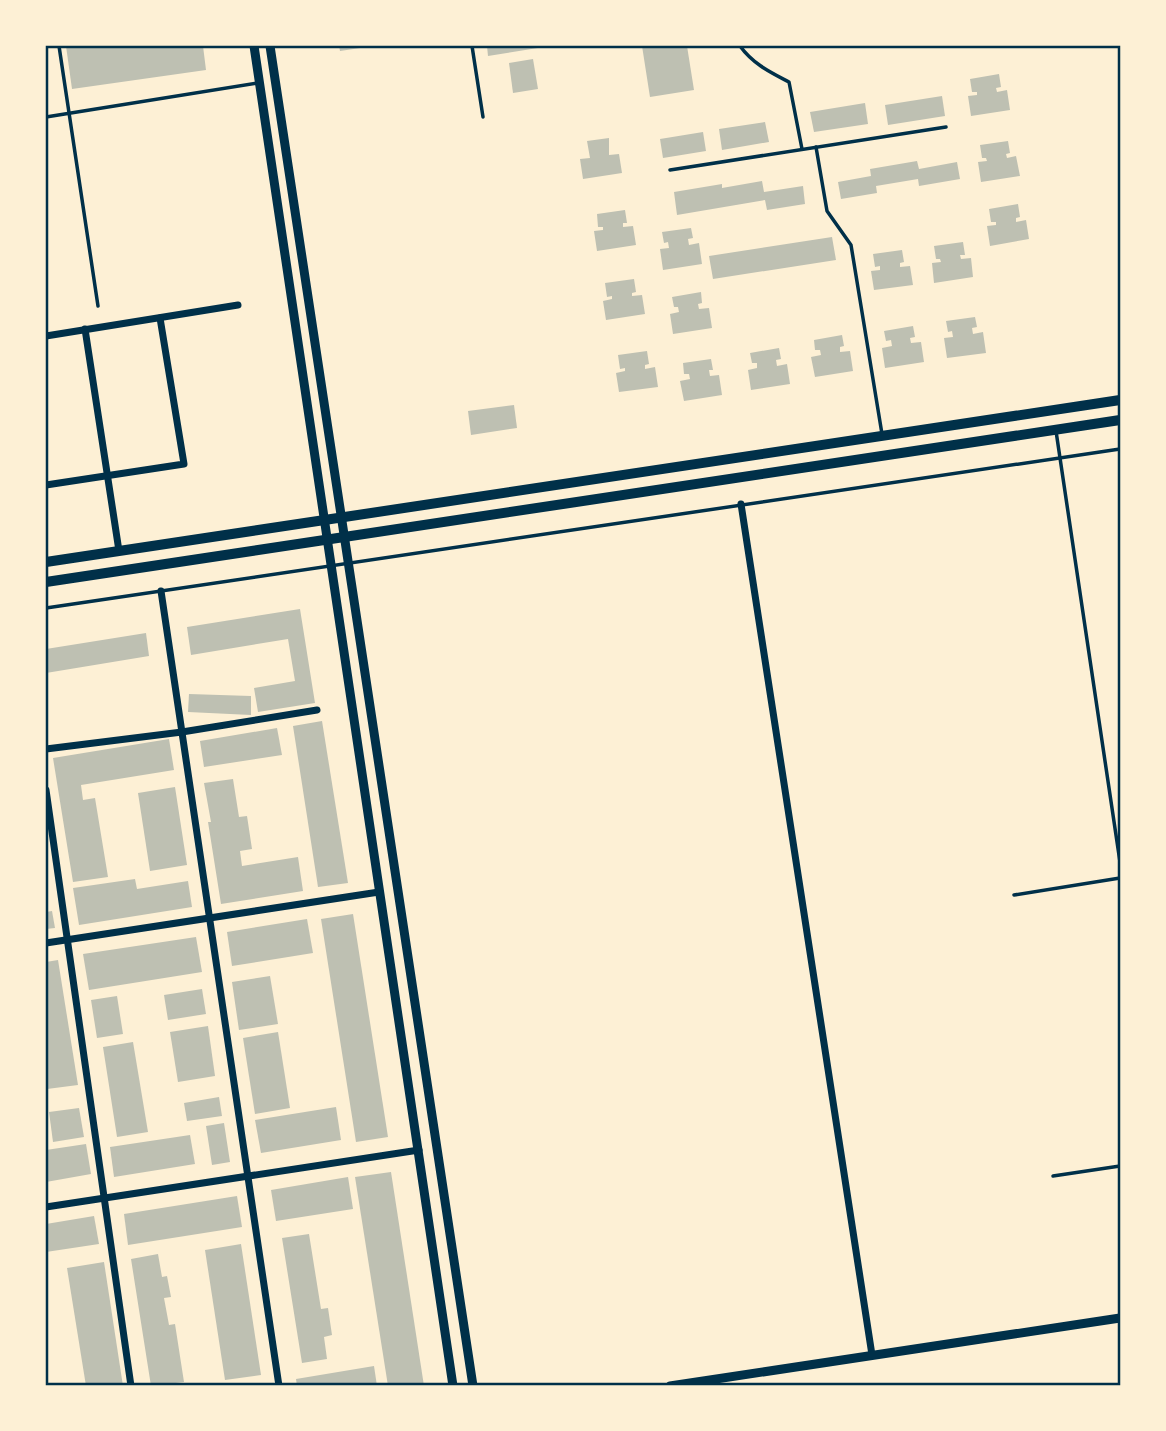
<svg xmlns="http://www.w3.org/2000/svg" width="1166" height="1431" font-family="Figtree,sans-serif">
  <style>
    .building { fill: #bec0b2 }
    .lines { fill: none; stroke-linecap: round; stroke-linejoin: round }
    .service { stroke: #003049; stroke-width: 3.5 }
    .minor { stroke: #003049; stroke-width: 7 }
    .tertiary { stroke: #003049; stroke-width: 9 }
    .secondary { stroke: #003049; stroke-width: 10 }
    .neatline { fill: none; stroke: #003049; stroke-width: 2.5 }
  </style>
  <rect width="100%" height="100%" fill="#fdf0d5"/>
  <g class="building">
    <path d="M66,46h137l3,24 -134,19z"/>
    <path d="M339,46h28v1l-27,4z"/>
    <path d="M487,46h57v1l-56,9z"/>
    <path d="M642,46h45l7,44 -44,7z"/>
    <path d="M533,59l5,30 -25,4 -4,-30z"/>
    <path d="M999,74l2,13 -5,1 1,4 10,-2 3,20 -39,6 -3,-20 9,-1v-3h-5l-2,-13z"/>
    <path d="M942,96l3,20 -57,9 -3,-20z"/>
    <path d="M865,103l3,21 -54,8 -4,-20z"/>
    <path d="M765,122l4,20 -47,8 -3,-21z"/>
    <path d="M703,132l3,19 -43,7 -3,-19z"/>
    <path d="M609,138v17l10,-1 3,19 -39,6 -3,-20 10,-1 -3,-17z"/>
    <path d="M1008,141l2,12 -4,1 1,4 9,-2 4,20 -39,6 -3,-20 9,-1 -1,-3h-4l-2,-13z"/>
    <path d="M917,161l2,8 38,-7 3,17 -41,7 -1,-7 -42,7 1,7 -36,6 -3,-17 33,-6 -1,-7z"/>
    <path d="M762,181l2,11 39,-6 2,18 -38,6 -2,-10 -88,15 -3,-23 48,-8v4z"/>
    <path d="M1018,204l2,13 -4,1v4l10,-2 3,19 -39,7 -3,-20 9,-1v-3h-5l-2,-13z"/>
    <path d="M625,210l2,13h-4v4l10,-1 3,19 -39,6 -3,-20 9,-1v-3h-5l-1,-13z"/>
    <path d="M691,228l2,10 -5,1 1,6 10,-2 3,21 -39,6 -3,-21 9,-1 -1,-6 -4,1 -2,-11z"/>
    <path d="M832,237l4,23 -123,19 -4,-23z"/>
    <path d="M963,242l2,13h-5l1,4 10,-1 2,19 -39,6 -2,-20 9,-1 -1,-3h-4l-2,-13z"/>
    <path d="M902,250l2,12 -4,1v4l10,-1 3,19 -39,5 -3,-19 9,-1v-4l-5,1 -2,-13z"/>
    <path d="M634,279l2,13 -4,1v3l10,-1 3,19 -39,6 -3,-19 9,-2v-3l-5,1 -2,-14z"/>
    <path d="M701,292l1,11 -4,1 1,5 10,-1 3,20 -39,6 -3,-20 9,-2 -1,-5h-4l-2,-10z"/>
    <path d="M975,317l2,10 -5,1 1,6 10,-2 3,21 -39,5 -3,-20 9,-1 -1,-6 -4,1 -2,-11z"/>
    <path d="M913,326l2,11 -5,1 1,5 10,-1 3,20 -39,6 -3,-20 10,-2 -1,-6 -5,1 -2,-10z"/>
    <path d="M842,335l2,11 -4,1v5l10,-1 3,20 -38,6 -4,-20 10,-2 -1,-5h-5l-1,-10z"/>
    <path d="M779,348l2,11 -5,1 1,6 10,-2 3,20 -39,6 -3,-20 9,-2v-5h-5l-2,-10z"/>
    <path d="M647,351l2,13 -4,1v4l10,-2 3,20 -39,5 -3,-19 9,-2v-3l-5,1 -2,-14z"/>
    <path d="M711,359l2,11h-4l1,6 9,-1 3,20 -38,6 -4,-20 10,-2 -1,-5h-5l-1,-11z"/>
    <path d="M514,405l3,23 -46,7 -3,-24z"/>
    <path d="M300,609l15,94 -57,9 -4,-24 41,-7 -7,-42 -97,16 -4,-28z"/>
    <path d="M146,633l3,23 -103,17v-24z"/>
    <path d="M189,694l62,2v19l-63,-3z"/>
    <path d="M322,721l26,162 -30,4 -25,-161z"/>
    <path d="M277,728l5,27 -78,12 -4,-26z"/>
    <path d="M169,739l5,31 -93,15 2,15 12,-2 13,79 -35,5 -20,-124z"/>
    <path d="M233,779l6,38 8,-1 5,33 -12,2 2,15 56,-9 5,34 -82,13 -13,-82h3l-7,-39z"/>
    <path d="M175,787l12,78 -37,6 -12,-78z"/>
    <path d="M135,879l2,10 51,-8 4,26 -113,18 -6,-37z"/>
    <path d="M52,911l3,17 -9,1v-17z"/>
    <path d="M353,914l35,223 -32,5 -35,-223z"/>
    <path d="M307,919l6,34 -81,13 -5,-34z"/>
    <path d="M196,937l6,35 -113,18 -6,-36z"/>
    <path d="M58,960l20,125 -31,4 -1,-127z"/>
    <path d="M270,976l8,48 -39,6 -7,-48z"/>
    <path d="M202,989l4,25 -38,6 -4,-25z"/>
    <path d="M117,996l6,38 -26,4 -6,-38z"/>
    <path d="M208,1026l7,50 -37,6 -8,-50z"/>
    <path d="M278,1032l12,76 -35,6 -12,-76z"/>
    <path d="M133,1042l15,90 -31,5 -14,-90z"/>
    <path d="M219,1097l3,19 -35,5 -3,-18z"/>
    <path d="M336,1107l5,33 -80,13 -6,-33z"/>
    <path d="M79,1108l5,29 -31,5 -4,-30z"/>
    <path d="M224,1123l6,39 -18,3 -6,-39z"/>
    <path d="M190,1135l5,29 -81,13 -4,-30z"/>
    <path d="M86,1144l5,30 -45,8v-32z"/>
    <path d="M391,1172l33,214h-36l-33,-209z"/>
    <path d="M348,1177l5,32 -77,12 -5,-31z"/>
    <path d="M237,1196l5,31 -114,18 -4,-31z"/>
    <path d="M94,1216l5,28 -53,8v-28z"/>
    <path d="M309,1234l12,75 7,-1 4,27 -8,2 3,22 -25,4 -20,-125z"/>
    <path d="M241,1244l20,131 -36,5 -20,-130z"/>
    <path d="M158,1254l4,23 5,-1 4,21 -7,1 5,27 6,-1 9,58 -33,4 -20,-127z"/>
    <path d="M104,1262l19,124h-37l-19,-118z"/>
    <path d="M374,1366l3,20h-80l-1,-7z"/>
  </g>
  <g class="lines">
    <g class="service">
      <path d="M59,46l39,260"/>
      <path d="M472,46l11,71"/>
      <path d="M740,46c13,18 30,26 49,36l13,67"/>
      <path d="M46,117l212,-34"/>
      <path d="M816,147l11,64 24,34 31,189"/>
      <path d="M670,170l276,-43"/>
      <path d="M1056,431l64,431"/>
      <path d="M46,608l1074,-159"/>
      <path d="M1014,895l106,-17"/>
      <path d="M1053,1176l67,-10"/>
    </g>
    <g class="minor">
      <path d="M85,329l34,222"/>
      <path d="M46,336l192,-31"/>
      <path d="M46,485l138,-21 -24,-146"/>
      <path d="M741,504l131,851"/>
      <path d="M161,591l118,795"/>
      <path d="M46,749l136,-17 135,-22"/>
      <path d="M46,790l85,596"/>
      <path d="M46,943l333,-51"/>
      <path d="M46,1207l373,-57"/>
    </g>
    <g class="tertiary">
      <path d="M254,46l199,1340"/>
      <path d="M270,46l203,1340"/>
      <path d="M670,1386l450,-68"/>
    </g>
    <g class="secondary">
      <path d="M46,562l1074,-162"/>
      <path d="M46,582l1074,-162"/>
    </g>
  </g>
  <rect width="1166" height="1431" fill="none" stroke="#fdf0d5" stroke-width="94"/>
  <rect x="47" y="47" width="1072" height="1337" class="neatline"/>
</svg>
